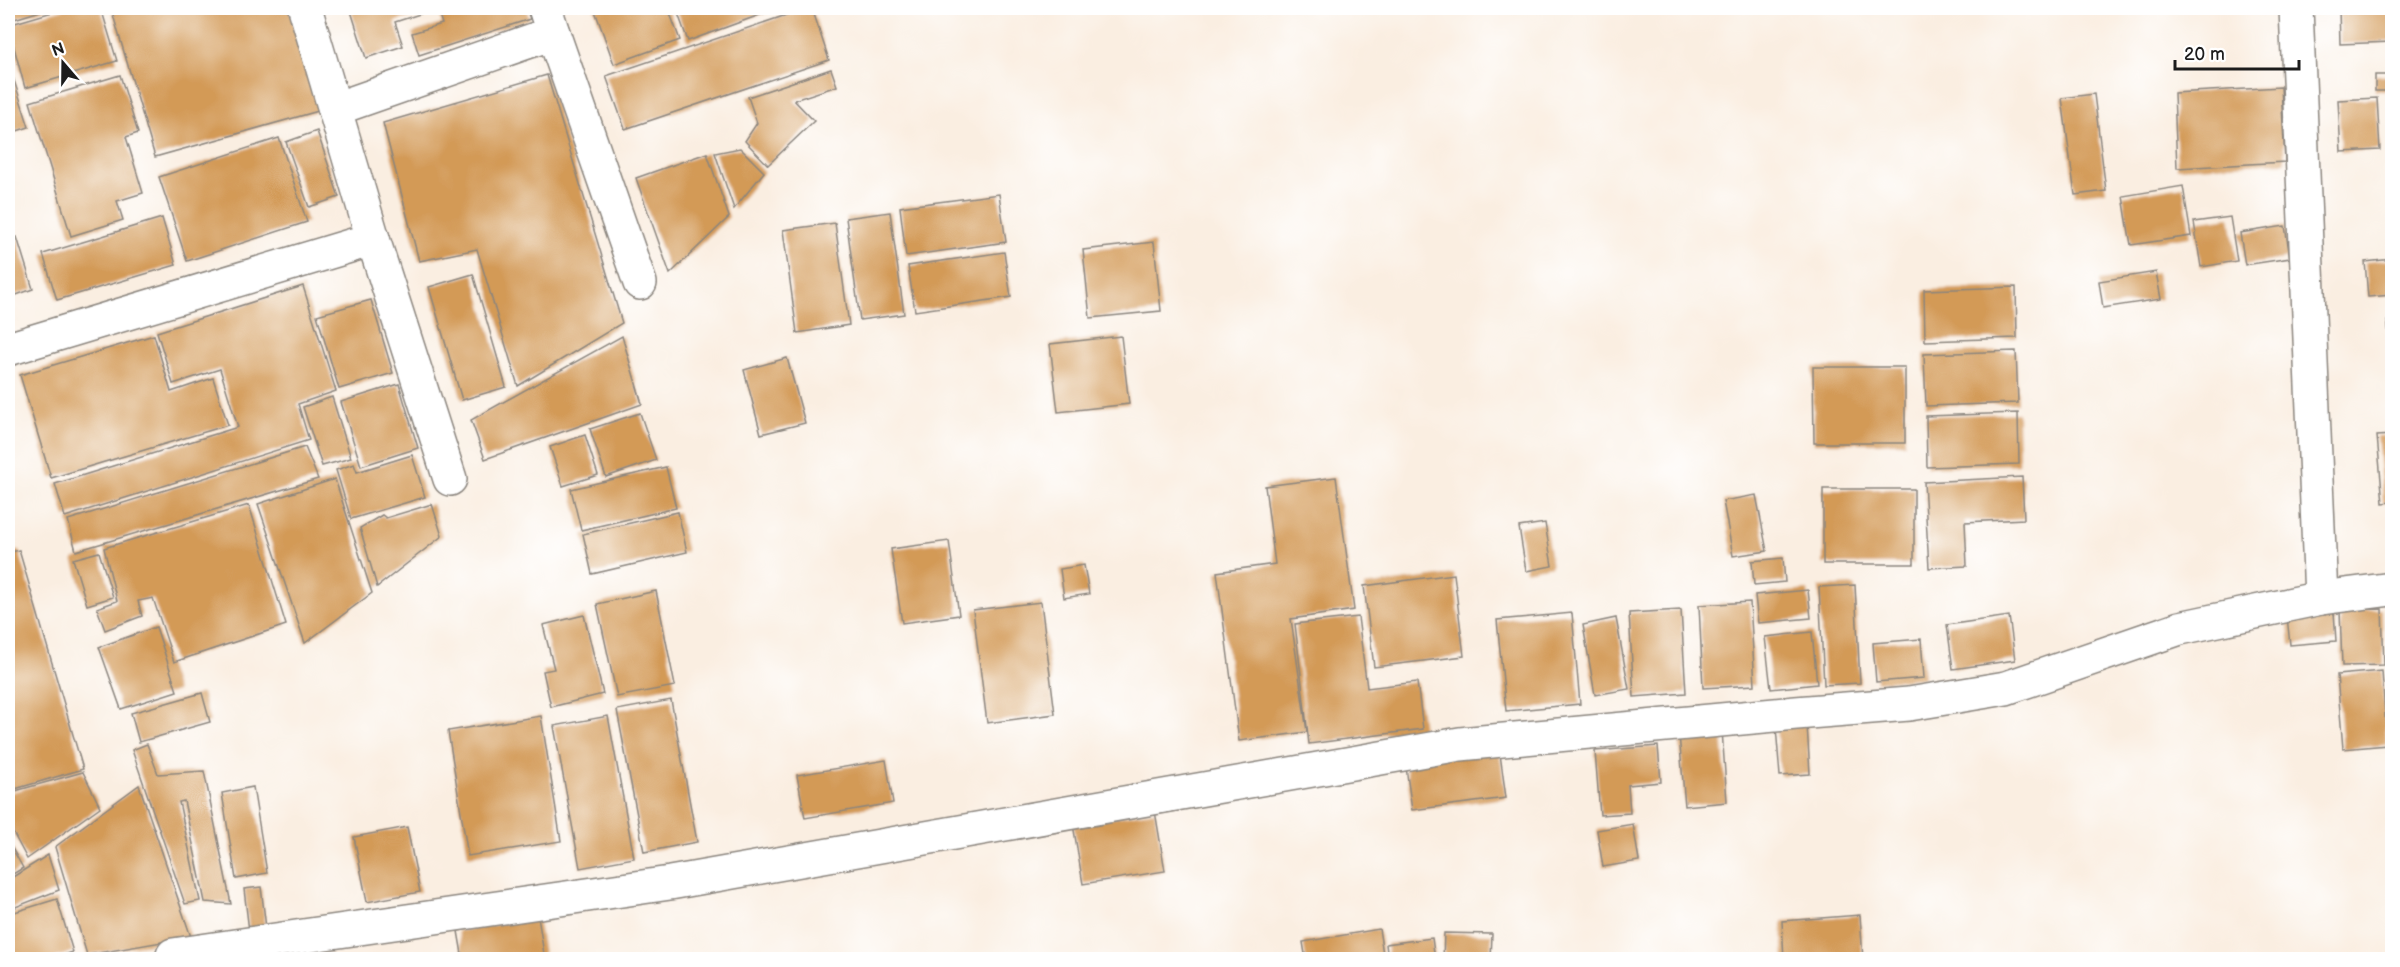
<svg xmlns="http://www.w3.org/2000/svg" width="2400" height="967" font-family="'Balsamiq Sans',sans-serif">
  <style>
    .building { fill: #d39a56 }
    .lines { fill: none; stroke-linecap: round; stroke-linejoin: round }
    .minor-casing { stroke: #8b857e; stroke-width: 36 }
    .minor { stroke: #fff; stroke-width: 33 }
  </style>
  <rect width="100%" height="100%" fill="#fff"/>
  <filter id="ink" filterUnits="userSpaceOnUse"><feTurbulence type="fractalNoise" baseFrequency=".0167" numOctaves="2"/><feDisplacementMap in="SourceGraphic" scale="12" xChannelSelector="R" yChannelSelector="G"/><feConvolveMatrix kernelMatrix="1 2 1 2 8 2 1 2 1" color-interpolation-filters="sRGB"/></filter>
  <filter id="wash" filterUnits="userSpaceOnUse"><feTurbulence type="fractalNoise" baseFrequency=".008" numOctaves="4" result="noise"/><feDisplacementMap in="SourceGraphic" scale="24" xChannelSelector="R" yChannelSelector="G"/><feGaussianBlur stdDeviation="1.35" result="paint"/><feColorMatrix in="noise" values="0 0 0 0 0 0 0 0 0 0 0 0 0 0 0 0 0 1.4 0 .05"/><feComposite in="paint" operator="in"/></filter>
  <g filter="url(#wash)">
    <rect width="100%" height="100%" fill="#faeee1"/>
    <g id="blocks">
      <g class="building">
        <path d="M8,8h42l-42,13z"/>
        <path d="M66,8h35l16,53 -92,27 -17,-63z"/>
        <path d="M111,8h179l32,102 -167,47z"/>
        <path d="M350,8h78l1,3 -34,11 8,24 -37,12z"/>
        <path d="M437,8h89l4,11 -111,36 -7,-22 30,-9z"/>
        <path d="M594,8h74l12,32 -66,24z"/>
        <path d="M676,8h103l-91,33z"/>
        <path d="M807,8h5l17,52 -204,69 -19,-53z"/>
        <path d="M2339,8h53v34l-52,2z"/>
        <path d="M10,68l19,59 -21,7v-65z"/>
        <path d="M831,69l6,17 -43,14 20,21 -46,44 -23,-24 12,-18 -9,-26z"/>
        <path d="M120,75l18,58 -12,4 17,56 -26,8 6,19 -52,16 -41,-134z"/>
        <path d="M547,75l75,248 -104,63 -41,-137 -58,12 -36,-138z"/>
        <rect x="2375" y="75" width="17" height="16"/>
        <path d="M2281,87l4,75 -108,6 -3,-75z"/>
        <path d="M2094,94l12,97 -31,4 -13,-97z"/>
        <path d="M2377,98l3,52 -39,2 -3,-52z"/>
        <path d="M317,131l22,66 -30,10 -23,-65z"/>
        <path d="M279,138l28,84 -120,39 -28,-84z"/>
        <path d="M740,148l24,24 -30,37 -19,-56z"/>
        <path d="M707,153l22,64 -59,57 -34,-96z"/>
        <path d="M2183,186l8,50 -60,9 -8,-49z"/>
        <path d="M999,194l7,48 -100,14 -6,-49z"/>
        <path d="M890,212l14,102 -44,6 -14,-102z"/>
        <path d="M2230,217l7,44 -36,6 -7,-45z"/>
        <path d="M162,218l14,47 -119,35 -14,-46z"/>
        <path d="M835,223l14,102 -52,8 -14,-103z"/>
        <path d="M2285,226l5,32 -45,7 -5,-32z"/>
        <path d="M17,237l16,52 -25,9v-58z"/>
        <path d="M1154,242l7,69 -71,7 -7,-68z"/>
        <path d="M1004,252l7,45 -96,14 -7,-45z"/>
        <path d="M2392,259v36l-24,2 -3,-35z"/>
        <path d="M2156,272l5,27 -58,9 -4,-27z"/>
        <path d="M473,274l33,113 -44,13 -33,-113z"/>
        <path d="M303,286l33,105 -38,13 11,36 -244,77 -10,-33 183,-57 -18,-58 -47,15 -16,-52z"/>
        <path d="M2016,287l1,51 -92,3 -1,-51z"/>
        <path d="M371,300l22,73 -54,16 -22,-74z"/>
        <path d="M2392,320v29h-1l-4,-28z"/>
        <path d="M154,335l17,57 42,-14 15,47 -177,53 -31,-103z"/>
        <path d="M622,336l20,68 -157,55 -14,-39z"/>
        <path d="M1121,336l8,68 -71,8 -8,-68z"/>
        <path d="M2016,351l2,52 -92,3 -2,-52z"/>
        <path d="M787,358l18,65 -44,11 -17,-64z"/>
        <path d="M1813,367h92v76h-91z"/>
        <path d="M399,384l19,64 -57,18 -20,-64z"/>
        <path d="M332,397l19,61 -29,8 -19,-59z"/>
        <path d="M640,413l16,47 -50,17 -16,-48z"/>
        <path d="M2018,413l1,51 -92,3 -1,-51z"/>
        <path d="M585,435l13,40 -35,11 -13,-39z"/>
        <path d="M2392,435v67l-9,1 -6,-67z"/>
        <path d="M305,447l13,32 -242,72 -8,-31z"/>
        <path d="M412,455l13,42 -74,22 -15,-49 18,-6 3,8z"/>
        <path d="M666,467l10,41 -95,22 -10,-41z"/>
        <path d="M1336,477l18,133 -63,9 16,113 -68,9 -22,-169 58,-8 -10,-78z"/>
        <path d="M2022,477l2,42 -59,3 2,44 -38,2 -5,-86z"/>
        <path d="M335,479l37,114 -67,50 -47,-139z"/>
        <rect x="1823" y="489" width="91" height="75"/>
        <path d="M1756,495l11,56 -34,5 -10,-55z"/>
        <path d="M432,504l10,32 -65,51 -17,-59 22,-13 4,3z"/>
        <path d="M249,505l37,120 -112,37 -21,-64 -15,3 4,15 -37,14 -8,-22 20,-7 -13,-53z"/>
        <path d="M678,512l9,40 -95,22 -9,-40z"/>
        <path d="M1545,523l7,43 -26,5 -7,-44z"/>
        <path d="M949,541l10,74 -57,8 -11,-74z"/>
        <path d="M19,550l64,219 -75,22v-238z"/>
        <path d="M99,552l14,45 -26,8 -14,-46z"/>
        <path d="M1783,558l2,24 -31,3 -2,-24z"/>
        <path d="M1084,565l5,29 -25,4 -4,-29z"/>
        <path d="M1454,574l10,82 -90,11 -10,-81z"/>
        <path d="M1855,585l5,98 -36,2 -5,-98z"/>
        <path d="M1808,590l3,28 -53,5 -3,-28z"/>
        <path d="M656,591l19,95 -58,11 -20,-93z"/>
        <path d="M1041,602l14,112 -68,9 -14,-113z"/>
        <path d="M1750,602l5,83 -52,3 -4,-83z"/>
        <path d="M2382,609l2,56 -42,1 -2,-56z"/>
        <path d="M1681,610l5,83 -52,4 -5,-84z"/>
        <path d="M2334,612l2,29 -46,4 -3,-29z"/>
        <path d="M1572,613l8,91 -74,7 -9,-91z"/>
        <path d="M584,615l19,79 -52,13 -8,-36 11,-2 -11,-44z"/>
        <path d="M2009,616l6,44 -62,9 -6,-44z"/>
        <path d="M1358,617l9,71 50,-6 6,47 -114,15 -14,-120z"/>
        <path d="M1616,618l13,71 -34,6 -12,-70z"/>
        <path d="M156,627l21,64 -56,18 -22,-62z"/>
        <path d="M1812,632l5,52 -46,5 -6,-52z"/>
        <path d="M1921,639l3,39 -48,4 -3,-39z"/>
        <path d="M2382,671l5,74 -44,4 -6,-74z"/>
        <path d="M202,693l8,29 -71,20 -8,-29z"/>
        <path d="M671,700l26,142 -53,10 -27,-142z"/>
        <path d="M541,716l20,125 -93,15 -20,-125z"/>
        <path d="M608,716l26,142 -54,10 -26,-142z"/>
        <path d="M1807,725l3,49 -30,2 -4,-49z"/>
        <path d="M1722,730l5,72 -42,4 -6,-72z"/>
        <path d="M147,744l11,30 46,-3 27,133 -26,-2 -21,-101 -5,1 21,99 -15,3 -53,-154z"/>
        <path d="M1658,746l3,36 -33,3 2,28 -30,2 -5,-64z"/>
        <path d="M1499,747l7,51 -94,12 -7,-50z"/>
        <path d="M886,760l7,43 -88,15 -8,-43z"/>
        <path d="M83,772l17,35 -73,52 -19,-36v-30z"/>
        <path d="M139,785l52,152 -104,18 -32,-108z"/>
        <path d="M253,787l14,86 -31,6 -14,-86z"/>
        <path d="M1155,811l10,60 -82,13 -10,-60z"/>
        <path d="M1633,824l6,37 -36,6 -6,-37z"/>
        <path d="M407,827l13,65 -53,10 -13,-65z"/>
        <path d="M8,841l15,27 -15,9z"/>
        <path d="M48,855l11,35 -51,20v-30z"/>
        <path d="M261,887l5,41 -17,3 -5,-42z"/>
        <path d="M57,899l16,53 -24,8h-37l-4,-16v-30z"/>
        <path d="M1860,915l3,45h-79l-2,-39z"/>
        <path d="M538,917l7,43h-82l-5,-29z"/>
        <path d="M1379,929l5,31h-78l-3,-18z"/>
        <path d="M1444,933l48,1 -1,26h-48z"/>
        <path d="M1432,938l3,22h-47l-2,-16z"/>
      </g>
    </g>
  </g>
  <g filter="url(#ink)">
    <use href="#blocks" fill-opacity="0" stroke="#8b857e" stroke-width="1.5"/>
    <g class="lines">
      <defs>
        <g id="minor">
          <path d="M2296,8l25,590"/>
          <path d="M553,33l87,250"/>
          <path d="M335,109l218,-76 -8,-25"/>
          <path d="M373,239l77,240"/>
          <path d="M8,349l365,-110 -68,-231"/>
          <path d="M173,955l497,-72 790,-139 336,-31 113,-9 97,-16 174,-60 141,-30 71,-9"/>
        </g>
      </defs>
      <use href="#minor" class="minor-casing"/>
      <use href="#minor" class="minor"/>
    </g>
  </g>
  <rect width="2400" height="967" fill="none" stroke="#fff" stroke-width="30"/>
  <g transform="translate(63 63) rotate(340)" stroke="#ffffff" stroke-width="4.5" paint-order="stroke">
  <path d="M0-4.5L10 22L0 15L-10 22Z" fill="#1c1c1c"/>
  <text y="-9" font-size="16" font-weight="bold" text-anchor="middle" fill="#1c1c1c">N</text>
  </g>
  <path d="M2175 60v9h124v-9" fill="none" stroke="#1c1c1c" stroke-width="3"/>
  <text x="2184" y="60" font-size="18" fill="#1c1c1c" stroke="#ffffff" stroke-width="4.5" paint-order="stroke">20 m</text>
</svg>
